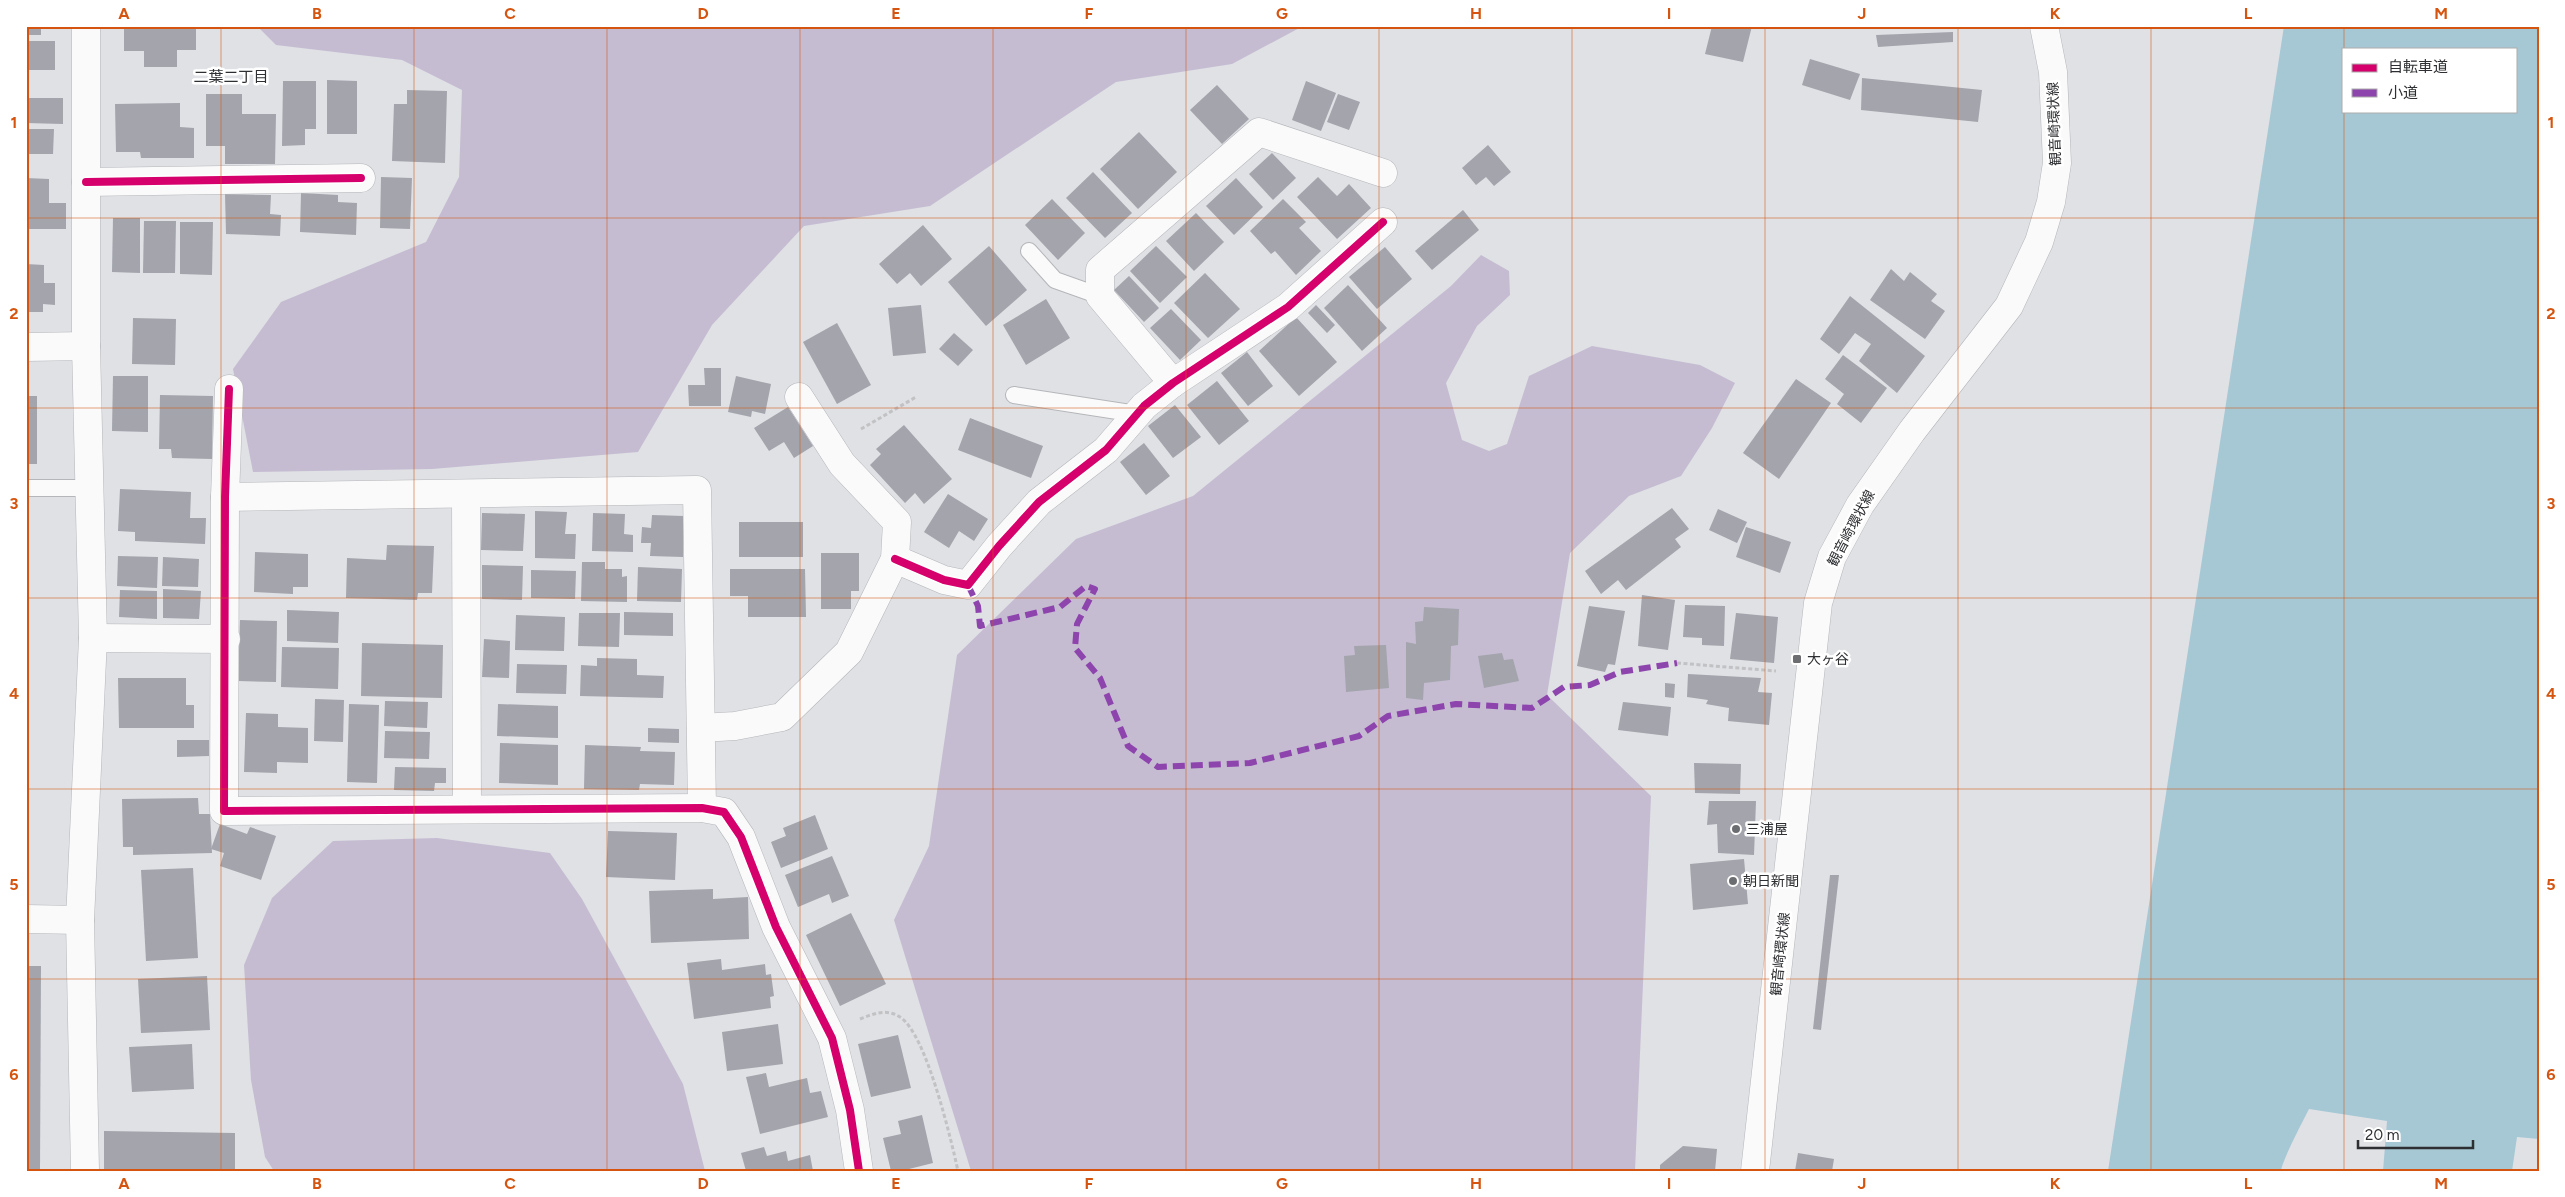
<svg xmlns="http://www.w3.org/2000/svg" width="2565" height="1197" font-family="Figtree,'Noto Sans JP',sans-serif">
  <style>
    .forest { fill: #c5bcd2 }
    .water { fill: #a6c8d5; fill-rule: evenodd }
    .building { fill: #a3a4ac }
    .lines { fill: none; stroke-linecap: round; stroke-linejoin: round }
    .service-casing { stroke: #b5b6b9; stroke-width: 18 }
    .minor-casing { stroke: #b5b6b9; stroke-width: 29 }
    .tertiary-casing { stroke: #b5b6b9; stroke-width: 29 }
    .secondary-casing { stroke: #b5b6b9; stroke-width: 29 }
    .path { stroke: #c2c2c4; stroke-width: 3; stroke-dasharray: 4 2.5; stroke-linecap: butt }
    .service { stroke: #fafafb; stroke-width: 16 }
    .minor { stroke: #fafafb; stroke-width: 28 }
    .tertiary { stroke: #fafafb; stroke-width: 28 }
    .secondary { stroke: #fafafb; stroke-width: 28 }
    .quiet { stroke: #8e44ad; stroke-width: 6; stroke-dasharray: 12 6; stroke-linecap: butt }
    .cycleway-casing { stroke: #fff; stroke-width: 11 }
    .cycleway { stroke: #d6006c; stroke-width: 8 }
    .grid { fill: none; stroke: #d55510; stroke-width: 1; stroke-opacity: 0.55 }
    .poi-dot { fill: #6c6d71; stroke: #fff; stroke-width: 2 }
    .labels { text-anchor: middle; stroke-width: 5; stroke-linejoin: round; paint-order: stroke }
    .street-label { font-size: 14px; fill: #2e2f32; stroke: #fff }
    .poi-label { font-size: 14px; fill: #2e2f32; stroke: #fff; text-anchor: start }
    .neighbourhood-label { font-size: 15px; fill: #2e2f32; stroke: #fff }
    .neatline { fill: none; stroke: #d55510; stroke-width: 2 }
    .grid-label { font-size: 16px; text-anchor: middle; font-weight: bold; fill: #d55510 }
  </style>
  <rect width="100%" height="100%" fill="#dfe1e5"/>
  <g class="forest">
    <path d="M257,26h1046l-71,38 -116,18 -186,124 -126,20 -92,99 -74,127 -206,17 -179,3 -20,-103 48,-67 145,-60 33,-65 3,-87 -60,-30 -126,-15z"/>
    <path d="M1481,255l28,16 1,24 -33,31 -31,57 16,57 27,11 18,-7 22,-68 63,-30 108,19 35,18 -23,45 -31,48 -52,20 -59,57 -23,142 104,101 -16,375h-664l-77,-251 35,-74 28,-191 119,-116 117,-43 258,-210z"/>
    <path d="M437,838l113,15 32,46 101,185 22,87h-431l-9,-14 -14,-77 -7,-115 28,-67 61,-57z"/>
  </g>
  <path class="water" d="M2284,26h255v1113l-22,-2 -5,34h-129l4,-50 -78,-12c-6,12 -27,52 -28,62h-173zM2344,49h172v62h-172z"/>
  <g class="building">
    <rect x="26" y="26" width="15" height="9"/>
    <path d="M124,26h72v24h-19v17h-33v-16h-20z"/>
    <path d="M1712,26h40l-9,36 -38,-8z"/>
    <rect x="1848" y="26" width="21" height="3"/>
    <path d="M1953,32v10l-75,5 -2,-12z"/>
    <rect x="26" y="41" width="29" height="29"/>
    <path d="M1810,59l50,15 -10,26 -48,-15z"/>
    <path d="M1862,78l120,12 -4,32 -117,-12z"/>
    <path d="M327,80l30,1v53h-30z"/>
    <path d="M283,81h33v48h-11v16l-23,1z"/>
    <path d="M1306,81l30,12 -15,38 -29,-11z"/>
    <path d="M1217,85l32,34 -27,25 -32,-34z"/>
    <path d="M407,90l40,1 -2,72 -53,-2 2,-57h13z"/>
    <path d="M206,94h36v20h34l-1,50h-50v-18h-19z"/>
    <path d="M1338,94l22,8 -11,28 -22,-8z"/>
    <path d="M26,98h37v26l-37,-1z"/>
    <path d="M180,103v24l14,1v30h-53l-1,-6h-24l-1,-48z"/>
    <path d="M26,129h28l-1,25h-27z"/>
    <path d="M1139,132l38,40 -39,37 -38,-40z"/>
    <path d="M1488,145l23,27 -17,14 -8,-9 -10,8 -14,-17z"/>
    <path d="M1272,153l24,25 -23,22 -24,-26z"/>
    <path d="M1093,172l39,41 -27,25 -39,-40z"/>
    <path d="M381,177l31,1 -2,51 -30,-1z"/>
    <path d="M1318,177l19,19 12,-12 22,24 -34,31 -40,-42z"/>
    <path d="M26,178l23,1v24h17v26h-40z"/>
    <path d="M1236,178l27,29 -29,28 -28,-29z"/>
    <path d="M301,193l37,2v7l19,1 -1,32 -56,-3z"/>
    <path d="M225,194l46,1 -1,19 11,1 -1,21 -54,-2z"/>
    <path d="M1052,199l33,34 -27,27 -33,-35z"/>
    <path d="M1283,199l23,23 -7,6 22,23 -25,24 -21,-24 -4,3 -21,-23z"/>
    <path d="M1463,210l16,20 -47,40 -17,-19z"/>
    <path d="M1196,213l28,29 -30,29 -28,-30z"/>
    <path d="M113,218h27v55l-28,-1z"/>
    <path d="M144,221h32l-1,52h-32z"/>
    <path d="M180,222h33l-1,53 -32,-1z"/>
    <path d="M923,225l29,34 -31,27 -11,-13 -13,11 -18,-20z"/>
    <path d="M989,246l38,44 -41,36 -38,-44z"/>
    <path d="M1156,246l31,31 -27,26 -30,-32z"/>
    <path d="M1385,247l27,32 -35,30 -28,-32z"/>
    <path d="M26,264l18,1v18h11v22l-12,-1v8h-17z"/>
    <path d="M1891,269l13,12 6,-9 27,22 -6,7 14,10 -20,28 -55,-39z"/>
    <path d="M1205,273l35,36 -32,29 -34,-35z"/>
    <path d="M1129,276l30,32 -15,14 -30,-32z"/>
    <path d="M1348,285l39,43 -25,23 -38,-43z"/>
    <path d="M1850,296l75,60 -28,37 -38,-32 12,-17 -16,-11 -16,21 -19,-15z"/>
    <path d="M1046,299l24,39 -44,27 -23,-40z"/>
    <path d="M921,305l5,48 -33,3 -5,-48z"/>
    <path d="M1316,305l19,20 -8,8 -19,-20z"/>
    <path d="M1171,309l30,31 -21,20 -30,-32z"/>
    <path d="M1296,317l41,45 -38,34 -40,-45z"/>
    <path d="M133,318l43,1 -1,46 -43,-1z"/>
    <path d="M837,323l34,62 -34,19 -34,-62z"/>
    <path d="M954,333l19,17 -15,16 -19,-17z"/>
    <path d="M1247,352l26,34 -25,20 -27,-33z"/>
    <path d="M1843,355l44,33 -26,35 -24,-19 7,-10 -19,-15z"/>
    <path d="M704,368h17v38h-32l-1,-21h17z"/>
    <path d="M113,376h35v56l-36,-1z"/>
    <path d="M736,376l35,8 -6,30 -13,-3 -1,6 -23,-5z"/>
    <path d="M1796,379l35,24 -52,76 -36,-26z"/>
    <path d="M1217,381l32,40 -30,24 -32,-40z"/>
    <path d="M160,395l53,1 -1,63 -40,-1 -1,-9h-12z"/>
    <rect x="26" y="396" width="11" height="68"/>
    <path d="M1175,405l26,32 -28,21 -25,-32z"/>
    <path d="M788,407l25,39 -19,12 -10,-16 -15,9 -15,-23z"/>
    <path d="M970,418l73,28 -12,32 -73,-28z"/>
    <path d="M904,425l48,54 -28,25 -9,-11 -10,10 -35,-38 11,-11 -5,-5z"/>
    <path d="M1144,443l26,33 -24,19 -26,-33z"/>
    <path d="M120,489l71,3 -1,26h16l-1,26 -70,-3v-9l-17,-1z"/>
    <path d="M948,494l40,25 -14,22 -15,-10 -10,17 -25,-16z"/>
    <path d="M1672,508l17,21 -14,10 6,8 -55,43 -8,-10 -17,14 -16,-23z"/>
    <path d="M1718,509l29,13 -10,21 -28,-13z"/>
    <path d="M535,511l32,1 -2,22h11l-1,25 -40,-1z"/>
    <path d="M482,513l43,1 -2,37 -42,-1z"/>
    <path d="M593,513l32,1 -1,20 9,1v17l-41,-1z"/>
    <path d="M652,515l32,1 -1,41 -33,-1 1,-13h-10l1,-16 9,1z"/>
    <rect x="739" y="522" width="64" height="35"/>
    <path d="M1746,527l45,15 -11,31 -44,-16z"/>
    <path d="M387,545l47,1 -2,47h-14l-1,7 -71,-2 1,-40 39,2z"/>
    <path d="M255,552l53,2v33h-15v7l-39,-2z"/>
    <path d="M821,553h38v38h-8v18h-30z"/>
    <path d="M118,556l40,1 -1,31 -40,-2z"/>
    <path d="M163,557l36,2 -1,28 -36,-1z"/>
    <path d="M582,562h23v7h17v8l5,-1v26l-46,-1z"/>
    <path d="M482,565l41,1 -1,34 -40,-1z"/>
    <path d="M638,567l44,2 -1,33 -44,-1z"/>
    <path d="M730,569h75l1,48h-58v-21h-18z"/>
    <path d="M531,570l45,1 -1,28 -44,-1z"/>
    <path d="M163,589l38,2 -2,28 -36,-1z"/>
    <path d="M120,590l37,1v28l-38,-2z"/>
    <path d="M1642,595l33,5 -7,50 -30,-4z"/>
    <path d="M1685,605l40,1 -1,40 -22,-1v-7l-19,-1z"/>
    <path d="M1589,606l36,5 -10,54 -7,-1 -3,8 -28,-6z"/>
    <path d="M1424,607l35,2 -1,36 -7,1 -1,34 -26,3 -1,17 -17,-2v-56l10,2 -1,-22 8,-1z"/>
    <path d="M287,610l52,2 -1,31 -51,-2z"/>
    <path d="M624,612l49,1v23l-49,-1z"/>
    <path d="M579,613h41l-1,34 -41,-1z"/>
    <path d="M1736,613l42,4 -4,46 -44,-4z"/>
    <path d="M516,615l49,2 -1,34 -49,-1z"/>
    <path d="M240,620l37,1 -1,61 -38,-1z"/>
    <path d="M484,639l26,2 -1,37 -27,-1z"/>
    <path d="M362,643l81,2 -1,53 -81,-2z"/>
    <path d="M1386,645l3,43 -43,4 -2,-36 11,-1 -1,-9z"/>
    <path d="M282,647l57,1 -1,41 -57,-2z"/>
    <path d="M1502,653l2,7 9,-1 6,22 -35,7 -6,-32z"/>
    <path d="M597,658l40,1v16l27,1 -1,22 -83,-2 1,-31 16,1z"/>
    <path d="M517,664l50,1 -1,29 -50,-1z"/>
    <path d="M1688,674l73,4 -3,14 14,1 -3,32 -41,-4 1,-13 -23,-4 2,-4 -21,-3z"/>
    <path d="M118,678h68v27h8v23h-75z"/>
    <path d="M1665,683l10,1 -1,14 -9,-1z"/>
    <path d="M315,699l29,1 -1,42 -29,-1z"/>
    <path d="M385,701l43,1 -1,26 -43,-2z"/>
    <path d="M1623,702l48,5 -3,29 -50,-6z"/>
    <path d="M349,704l30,1 -2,78 -30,-1z"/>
    <path d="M498,704l60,2v32l-61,-2z"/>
    <path d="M246,713l32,1v13l30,1v35l-31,-1v11l-33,-1z"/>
    <path d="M648,728l31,1v14l-31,-1z"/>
    <path d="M385,731l45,1 -1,27 -45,-1z"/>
    <path d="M177,740h32v16l-32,1z"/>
    <path d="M500,743l58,2v40l-59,-2z"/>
    <path d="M585,745l56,2 -1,4 35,1 -1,33 -34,-1 -1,6 -55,-1z"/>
    <path d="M1694,763l47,1 -1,30 -45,-1z"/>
    <path d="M395,767l51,1v15h-11l-1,8 -40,-1z"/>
    <path d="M198,798l1,16h11l2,39 -79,2v-8h-10l-1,-48z"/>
    <path d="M1709,801h47l-2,54 -36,-2 -1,-29 -10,1z"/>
    <path d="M26,802h2l1,52h-3z"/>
    <path d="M815,815l13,34 -47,19 -10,-26 15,-6 -3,-8z"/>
    <path d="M220,824l27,10 3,-7 26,9 -15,44 -41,-14 4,-13 -13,-4z"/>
    <path d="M608,831l69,2 -2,47 -69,-3z"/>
    <path d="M832,856l17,40 -17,7 -3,-9 -31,13 -13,-32z"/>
    <path d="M1744,859l4,45 -55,6 -3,-46z"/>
    <path d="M193,868l5,90 -52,3 -5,-91z"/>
    <path d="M1830,875h9l-18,155 -8,-1z"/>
    <path d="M713,889v10l35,-2 1,42 -98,4 -2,-52z"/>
    <path d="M851,913l35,71 -46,22 -34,-71z"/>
    <path d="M721,959l1,11 43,-6 1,11 5,-1 3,22 -4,1 1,11 -77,11 -7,-56z"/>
    <path d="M26,966h15l-1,205h-14z"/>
    <path d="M207,976l3,54 -69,3 -3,-54z"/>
    <path d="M778,1024l5,40 -56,7 -5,-39z"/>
    <path d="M898,1035l13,53 -40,9 -13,-53z"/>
    <path d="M192,1044l2,45 -62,3 -3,-45z"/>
    <path d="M766,1073l3,14 38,-9 3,15 11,-2 7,26 -68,17 -14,-57z"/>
    <path d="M922,1115l11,48 -32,8h-10l-8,-33 18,-4 -3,-13z"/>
    <path d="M104,1131l131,2v38h-131z"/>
    <path d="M1683,1146l34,3 -2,22h-55v-6z"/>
    <path d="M764,1147l3,9 19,-5 2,10 22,-6 3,16h-67l-5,-18z"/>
    <path d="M1798,1153l36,6 -2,12h-37z"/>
  </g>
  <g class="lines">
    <defs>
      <g id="service">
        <path d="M1029,251l26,29 45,16"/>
        <path d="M1014,395l123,19"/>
        <path d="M26,488h63"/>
      </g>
      <g id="minor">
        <path d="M86,182l275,-4"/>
        <path d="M86,346v-320"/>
        <path d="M1173,383l-73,-87v-26l159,-138 124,41"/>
        <path d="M229,389l-4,108 -1,314 478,-3 22,4 17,25 35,90 56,111 18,72 9,61"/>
        <path d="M466,495l1,314"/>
        <path d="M225,497l472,-7 5,318"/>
        <path d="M895,559l49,21 24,5 31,-39 40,-44 67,-52 38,-44 29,-23 115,-76 95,-85"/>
        <path d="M93,638l133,1"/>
        <path d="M701,728l34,-2 47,-9 67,-65 46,-93 2,-37 -55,-58 -43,-67"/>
      </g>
      <g id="tertiary">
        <path d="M26,347l60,-1 7,292 -13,282 5,251"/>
        <path d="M26,919l54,1"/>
      </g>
      <path id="secondary" d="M1755,1171l63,-568 14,-46 28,-52 52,-74 97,-125 30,-64 12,-40 6,-39 -4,-91 -9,-46"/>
    </defs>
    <use href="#service" class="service-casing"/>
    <use href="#minor" class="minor-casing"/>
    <use href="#tertiary" class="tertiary-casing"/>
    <use href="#secondary" class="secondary-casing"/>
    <g class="path">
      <path d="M861,429l55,-32"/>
      <path d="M1677,663l99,8"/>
      <path d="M860,1019c13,-5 26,-11 40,-2 26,16 51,122 58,154"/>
    </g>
    <use href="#service" class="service"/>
    <use href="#minor" class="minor"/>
    <use href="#tertiary" class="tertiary"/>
    <use href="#secondary" class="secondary"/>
    <path class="quiet" d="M968,585l10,21 2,20 80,-19 26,-21 9,3 -18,35 -2,24 25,30 28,68 30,21 92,-4 109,-27 29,-20 68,-12 76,4 32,-21 26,-2 30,-13 57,-9"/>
    <defs>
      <g id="cycleway">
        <path d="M86,182l275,-4"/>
        <path d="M229,389l-4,108 -1,314 478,-3 22,4 17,25 35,90 56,111 18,72 9,61"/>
        <path d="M895,559l49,21 24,5 31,-39 40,-44 67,-52 38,-44 29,-23 115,-76 95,-85"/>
      </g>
    </defs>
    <use href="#cycleway" class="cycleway-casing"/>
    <use href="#cycleway" class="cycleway"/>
  </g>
  <path class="grid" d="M221,26v1145M414,26v1145M607,26v1145M800,26v1145M993,26v1145M1186,26v1145M1379,26v1145M1572,26v1145M1765,26v1145M1958,26v1145M2151,26v1145M2344,26v23M2344,111v1060M26,218h2513M26,408h2513M26,598h2513M26,789h2513M26,979h2513"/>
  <g class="poi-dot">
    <rect x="1792" y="654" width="10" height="10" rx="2.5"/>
    <circle cx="1736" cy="829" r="5"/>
    <circle cx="1733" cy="881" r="5"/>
  </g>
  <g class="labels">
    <g class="street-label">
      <text transform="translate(2054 124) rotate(-92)" y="5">観音崎環状線</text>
      <text transform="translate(1851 528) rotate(-62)" y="5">観音崎環状線</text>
      <text transform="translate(1780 954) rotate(-84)" y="5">観音崎環状線</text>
    </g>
    <g class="poi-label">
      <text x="1807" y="664">大ヶ谷</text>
      <text x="1746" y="834">三浦屋</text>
      <text x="1743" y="886">朝日新聞</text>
    </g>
    <g class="neighbourhood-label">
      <text x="231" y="82">二葉二丁目</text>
    </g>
  </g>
  <rect width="2565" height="1197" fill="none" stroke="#ffffff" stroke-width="55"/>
  <rect x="2342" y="48" width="175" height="65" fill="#ffffff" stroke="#abacad"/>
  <rect x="2352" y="64" width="25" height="8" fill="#d6006c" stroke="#abacad"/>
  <text x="2388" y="72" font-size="15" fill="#2e2f32">自転車道</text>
  <rect x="2352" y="89" width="25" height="8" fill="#8e44ad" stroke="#abacad"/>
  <text x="2388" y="98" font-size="15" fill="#2e2f32">小道</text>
  <path d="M2358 1140v8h115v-8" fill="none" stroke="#2e2f32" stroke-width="2.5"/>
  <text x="2365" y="1140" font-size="15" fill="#2e2f32" stroke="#ffffff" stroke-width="4" paint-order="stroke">20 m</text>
  <rect x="28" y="28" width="2510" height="1142" class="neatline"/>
  <g class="grid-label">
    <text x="124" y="19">A</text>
    <text x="317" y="19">B</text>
    <text x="510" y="19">C</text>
    <text x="703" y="19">D</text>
    <text x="896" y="19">E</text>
    <text x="1089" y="19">F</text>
    <text x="1282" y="19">G</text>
    <text x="1476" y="19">H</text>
    <text x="1669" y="19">I</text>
    <text x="1862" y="19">J</text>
    <text x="2055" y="19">K</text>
    <text x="2248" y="19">L</text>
    <text x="2441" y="19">M</text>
    <text x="14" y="128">1</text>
    <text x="2551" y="128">1</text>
    <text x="14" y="319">2</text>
    <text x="2551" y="319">2</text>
    <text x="14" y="509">3</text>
    <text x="2551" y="509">3</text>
    <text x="14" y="699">4</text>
    <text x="2551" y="699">4</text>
    <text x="14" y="890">5</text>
    <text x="2551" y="890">5</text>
    <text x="14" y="1080">6</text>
    <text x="2551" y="1080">6</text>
    <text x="124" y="1189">A</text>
    <text x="317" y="1189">B</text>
    <text x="510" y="1189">C</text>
    <text x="703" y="1189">D</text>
    <text x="896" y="1189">E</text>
    <text x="1089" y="1189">F</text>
    <text x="1282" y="1189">G</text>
    <text x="1476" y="1189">H</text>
    <text x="1669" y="1189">I</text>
    <text x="1862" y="1189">J</text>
    <text x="2055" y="1189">K</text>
    <text x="2248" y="1189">L</text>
    <text x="2441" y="1189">M</text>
  </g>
</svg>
